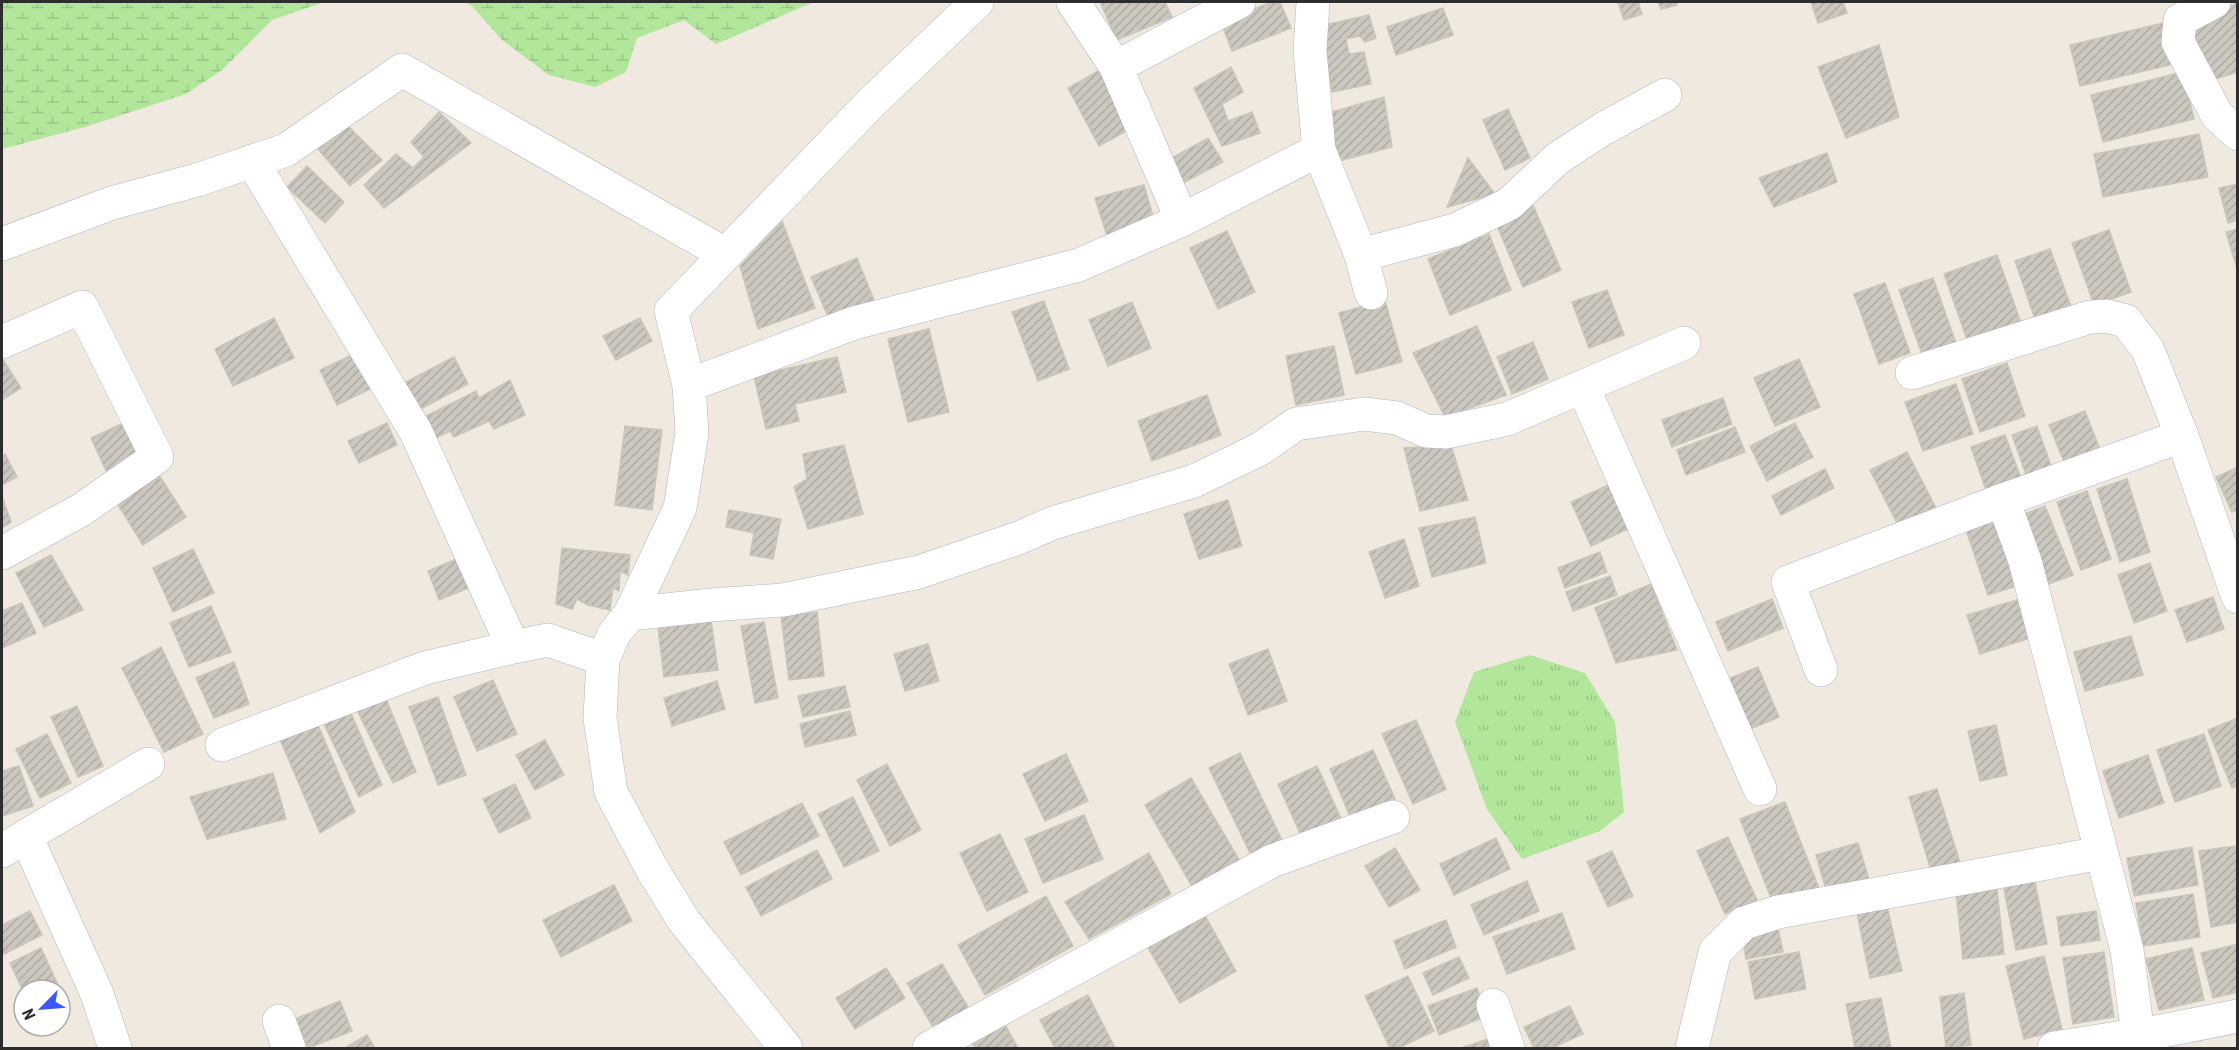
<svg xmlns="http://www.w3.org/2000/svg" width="2239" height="1050" font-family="'Roboto Condensed',sans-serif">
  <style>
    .grass { fill: url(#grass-tufts) }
    .wetland { fill: url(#wetland-marsh) }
    .building { fill: url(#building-hatch); stroke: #cbc5b9; stroke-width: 1.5 }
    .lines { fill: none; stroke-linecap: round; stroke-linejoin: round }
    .street-casing { stroke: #b3b5c1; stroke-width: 34 }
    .secondary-casing { stroke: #b3b5c1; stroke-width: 34 }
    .street { stroke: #fff; stroke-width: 33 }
    .secondary { stroke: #fff; stroke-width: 33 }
  </style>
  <defs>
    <pattern id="grass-tufts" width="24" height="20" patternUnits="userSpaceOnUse" patternTransform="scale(1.5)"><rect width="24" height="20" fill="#b1e69b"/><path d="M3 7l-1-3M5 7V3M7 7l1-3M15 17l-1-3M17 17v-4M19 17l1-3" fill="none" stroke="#99c686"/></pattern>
    <pattern id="wetland-marsh" width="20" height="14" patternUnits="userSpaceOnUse" patternTransform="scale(1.5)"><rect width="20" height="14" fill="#b1e69b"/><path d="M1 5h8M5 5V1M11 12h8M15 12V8" fill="none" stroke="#99c686"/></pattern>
    <pattern id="building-hatch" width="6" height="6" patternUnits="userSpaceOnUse" patternTransform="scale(1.5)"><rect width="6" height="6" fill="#cbc7be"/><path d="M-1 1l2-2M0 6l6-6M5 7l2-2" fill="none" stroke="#afaba4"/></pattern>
  </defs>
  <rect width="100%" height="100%" fill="#efe9e0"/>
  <path class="grass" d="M1530,655l55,18 30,49 9,90 -24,19 -78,28 -35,-50 -32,-87 19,-50z"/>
  <g class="wetland">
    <path d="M2,2h322l-52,18 -50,50 -36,24 -101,33 -83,22z"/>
    <path d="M466,2h348l-98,42 -32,-24 -47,18 -11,34 -31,15 -46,-12 -47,-35 -29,-33z"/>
  </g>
  <g class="building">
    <path d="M1100,2h65l7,15 -55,23z"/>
    <path d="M1272,2h8l11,26 -59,23 -11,-29z"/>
    <path d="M1618,2h20l4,12 -18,6z"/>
    <path d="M1658,2h18l1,3 -16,4z"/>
    <path d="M1811,2h32l4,11 -29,10z"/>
    <path d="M2238,3v69l-29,9 -20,-61z"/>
    <path d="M1443,8l10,27 -57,20 -9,-28z"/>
    <path d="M1369,15l7,23 -11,4 -5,-6 -14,3 3,15 15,-2 7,32 -39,8 -12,-66z"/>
    <path d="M2168,22l10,41 -98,23 -10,-41z"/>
    <path d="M1879,45l20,72 -53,21 -28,-71z"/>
    <path d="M1231,67l12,25 -21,12 6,17 24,-9 8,21 -38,13 -28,-58z"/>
    <path d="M1102,69l32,58 -35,19 -31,-58z"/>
    <path d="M2183,72l11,47 -91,23 -12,-47z"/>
    <path d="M1384,97l8,50 -53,14 -11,-48z"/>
    <path d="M1508,109l22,49 -25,12 -22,-50z"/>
    <path d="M439,112l32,31 -87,65 -20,-23 32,-31 17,14 11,-11 -13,-15z"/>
    <path d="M346,124l36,36 -32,26 -32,-37z"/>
    <path d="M2199,134l9,43 -105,20 -9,-43z"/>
    <path d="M1208,138l15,24 -46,24 -9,-26z"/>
    <path d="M1827,153l10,29 -63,25 -15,-29z"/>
    <path d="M1468,158l27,36 -48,13z"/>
    <path d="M307,166l37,36 -19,21 -38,-36z"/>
    <path d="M2238,184v36l-10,3 -9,-35z"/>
    <path d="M1144,185l10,34 -46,20 -13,-41z"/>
    <path d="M1533,205l28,65 -38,17 -28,-66z"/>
    <path d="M782,221l33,87 -57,21 -18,-63z"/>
    <path d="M2238,229v40h-1l-11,-37z"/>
    <path d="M2109,230l22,62 -37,13 -22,-62z"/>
    <path d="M1227,231l28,61 -37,17 -28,-61z"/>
    <path d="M1489,234l22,56 -61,25 -22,-56z"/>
    <path d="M2050,249l23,63 -36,13 -22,-64z"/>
    <path d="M1997,255l24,68 -53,19 -24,-68z"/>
    <path d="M857,258l17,42 -45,19 -18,-42z"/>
    <path d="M1933,278l24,68 -34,11 -24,-67z"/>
    <path d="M1885,283l25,70 -31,11 -25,-70z"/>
    <path d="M1607,290l17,45 -35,13 -17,-46z"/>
    <path d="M1385,300l17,62 -46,12 -17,-61z"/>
    <path d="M1044,301l25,68 -31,12 -26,-69z"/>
    <path d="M1132,302l19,46 -43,18 -19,-46z"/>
    <path d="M274,318l20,40 -61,28 -18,-37z"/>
    <path d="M640,318l12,23 -36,19 -13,-24z"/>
    <path d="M1477,326l29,69 -61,22 -32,-64z"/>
    <path d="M929,329l20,83 -41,10 -20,-83z"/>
    <path d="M1533,342l15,37 -36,15 -15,-37z"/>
    <path d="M1334,346l10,49 -48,10 -10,-49z"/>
    <path d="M356,353l16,35 -35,17 -17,-35z"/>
    <path d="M454,357l14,27 -53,28 -15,-27z"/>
    <path d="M837,357l9,35 -51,12 4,17 -33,8 -12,-53z"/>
    <path d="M2,358l19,30 -19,12z"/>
    <path d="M1799,359l21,48 -45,19 -21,-48z"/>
    <path d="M2007,363l18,53 -45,16 -18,-53z"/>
    <path d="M510,380l15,35 -31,14 -5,-8 -35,16 -4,-6 -18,9 -10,-22 54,-27 3,7z"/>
    <path d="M1956,384l17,50 -50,17 -18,-49z"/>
    <path d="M1207,395l14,40 -69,26 -14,-40z"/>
    <path d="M1723,398l9,26 -60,23 -10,-27z"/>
    <path d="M2085,411l19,49 -35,14 -20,-49z"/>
    <path d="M130,420l18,38 -39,19 -18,-39z"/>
    <path d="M387,423l10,22 -38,18 -11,-22z"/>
    <path d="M1795,423l18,34 -46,24 -17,-35z"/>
    <path d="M625,426l37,4 -10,80 -37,-5z"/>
    <path d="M2037,426l18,51 -25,9 -18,-51z"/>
    <path d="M1735,427l10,25 -59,23 -9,-25z"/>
    <path d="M2005,435l20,54 -35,13 -19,-55z"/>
    <path d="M844,445l19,69 -55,15 -14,-42 13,-8 -4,-25z"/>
    <path d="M1451,445l17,55 -48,11 -16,-63z"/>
    <path d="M1907,452l31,60 -37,19 -31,-61z"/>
    <path d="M5,454l12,23 -15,8v-28z"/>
    <path d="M2238,467v43l-6,2 -16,-35z"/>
    <path d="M155,469l31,48 -43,28 -30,-48z"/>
    <path d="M1825,469l9,19 -53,27 -9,-19z"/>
    <path d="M2127,479l23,73 -30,10 -23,-73z"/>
    <path d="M1615,482l20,44 -44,20 -20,-44z"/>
    <path d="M2087,491l24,68 -30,11 -24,-68z"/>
    <path d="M2,496l9,26 -9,6z"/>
    <path d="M1228,500l14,46 -43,13 -15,-45z"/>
    <path d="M2045,506l28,69 -30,11 -28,-68z"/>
    <path d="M729,510l52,9 -8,40 -23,-4 4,-22 -28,-6z"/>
    <path d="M1475,517l11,46 -54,14 -13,-49z"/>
    <path d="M2000,518l23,66 -35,11 -22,-65z"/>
    <path d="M1404,539l15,47 -34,12 -16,-46z"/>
    <path d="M562,548l68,7 -2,20 -8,-4 -1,20 -6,-3 -3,22 -22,-5 -11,-6 -5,10 -16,-5z"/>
    <path d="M193,549l21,44 -41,19 -20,-44z"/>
    <path d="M1600,552l7,20 -42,16 -7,-20z"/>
    <path d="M51,555l32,55 -39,17 -28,-54z"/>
    <path d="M466,555l12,29 -39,16 -11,-29z"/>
    <path d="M2150,563l17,48 -33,12 -16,-48z"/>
    <path d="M1610,576l7,19 -44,16 -7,-19z"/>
    <path d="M1651,584l26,66 -61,13 -21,-55z"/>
    <path d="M2213,597l11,32 -37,13 -12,-32z"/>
    <path d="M1772,599l11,29 -55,23 -12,-29z"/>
    <path d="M2017,600l13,38 -50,16 -13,-39z"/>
    <path d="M22,603l14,30 -34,15v-37z"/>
    <path d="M211,606l20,46 -42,15 -19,-44z"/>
    <path d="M817,612l7,64 -35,4 -8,-64z"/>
    <path d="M711,621l7,49 -54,7 -6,-49z"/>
    <path d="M764,622l14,76 -23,5 -14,-77z"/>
    <path d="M2131,636l12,39 -58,16 -11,-39z"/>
    <path d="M928,644l11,37 -34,10 -11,-37z"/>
    <path d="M161,647l42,87 -39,18 -42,-84z"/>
    <path d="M1268,649l19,52 -39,14 -19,-51z"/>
    <path d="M234,662l15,42 -35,14 -18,-40z"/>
    <path d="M1758,667l21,50 -36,15 -20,-51z"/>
    <path d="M493,680l24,54 -40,17 -23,-54z"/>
    <path d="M717,681l8,28 -53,17 -8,-28z"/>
    <path d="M845,686l5,21 -47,10 -5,-21z"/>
    <path d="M384,694l32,78 -23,11 -37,-75z"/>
    <path d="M438,697l28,78 -28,10 -29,-78z"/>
    <path d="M77,706l26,60 -25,11 -27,-60z"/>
    <path d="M350,711l32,74 -23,12 -35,-73z"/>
    <path d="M850,711l6,24 -51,12 -5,-23z"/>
    <path d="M2238,718v68l-6,2 -24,-58z"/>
    <path d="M1416,720l30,69 -33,15 -31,-70z"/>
    <path d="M318,725l37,87 -35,21 -41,-96z"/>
    <path d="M1996,725l11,50 -27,6 -12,-50z"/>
    <path d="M47,734l24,49 -31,15 -24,-49z"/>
    <path d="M2204,734l17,52 -46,16 -18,-52z"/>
    <path d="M545,740l19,35 -29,15 -19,-35z"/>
    <path d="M1373,750l22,49 -44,20 -21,-50z"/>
    <path d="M1240,753l42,87 -31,15 -42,-87z"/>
    <path d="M1066,754l22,47 -43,20 -22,-47z"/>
    <path d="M2148,755l16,48 -45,15 -16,-47z"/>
    <path d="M887,764l34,66 -31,16 -33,-66z"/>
    <path d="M19,766l14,40 -31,10v-45z"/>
    <path d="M1317,766l26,57 -39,19 -26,-58z"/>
    <path d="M273,773l13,46 -79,20 -17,-42z"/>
    <path d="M1191,778l50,85 -47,27 -49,-85z"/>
    <path d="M515,784l16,34 -32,15 -16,-34z"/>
    <path d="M1937,789l24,77 -29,8 -23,-77z"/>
    <path d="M853,797l26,54 -35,16 -26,-53z"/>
    <path d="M1785,802l35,89 -47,12 -33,-84z"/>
    <path d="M802,803l17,33 -78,39 -17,-33z"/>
    <path d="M1084,815l19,44 -60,24 -18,-44z"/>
    <path d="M1000,834l28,58 -41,19 -27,-58z"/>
    <path d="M1728,837l29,63 -32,14 -28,-63z"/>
    <path d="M1496,838l14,31 -56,26 -14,-31z"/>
    <path d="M1858,843l12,40 -42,13 -12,-41z"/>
    <path d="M2236,846l2,76 -27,5 -12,-76z"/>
    <path d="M2192,847l6,38 -64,11 -7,-38z"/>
    <path d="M1395,848l25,42 -31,17 -24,-41z"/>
    <path d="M817,850l15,29 -71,37 -15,-29z"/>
    <path d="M1612,851l21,45 -25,11 -21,-45z"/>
    <path d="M1149,853l22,41 -82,45 -24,-37z"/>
    <path d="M2034,877l13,67 -31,6 -13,-66z"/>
    <path d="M1527,881l12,30 -55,24 -13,-30z"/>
    <path d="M614,885l18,36 -71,36 -18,-37z"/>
    <path d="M1997,889l7,65 -41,5 -7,-66z"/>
    <path d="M2193,894l7,43 -57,9 -7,-43z"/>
    <path d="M1046,896l27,50 -88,49 -27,-50z"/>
    <path d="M1886,902l16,69 -32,7 -13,-65z"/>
    <path d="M30,911l12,24 -40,20v-30z"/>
    <path d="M2096,911l4,29 -39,6 -4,-29z"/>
    <path d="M1203,912l33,59 -56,32 -34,-59z"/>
    <path d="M1562,913l13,36 -68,25 -14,-37z"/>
    <path d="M1446,920l10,27 -51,22 -11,-28z"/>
    <path d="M1777,923l6,29 -37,7 -5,-29z"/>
    <path d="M2238,944v48l-25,6 -12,-45z"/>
    <path d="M41,948l19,41 -36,1v3l-14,-30z"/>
    <path d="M2192,948l12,52 -45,10 -13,-51z"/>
    <path d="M1799,952l7,37 -51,10 -7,-37z"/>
    <path d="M2104,952l10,65 -41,7 -10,-66z"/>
    <path d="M2044,956l18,73 -38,10 -18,-73z"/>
    <path d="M1459,957l10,21 -36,17 -10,-22z"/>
    <path d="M942,964l29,48 -35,20 -29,-49z"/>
    <path d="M886,968l19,30 -50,31 -19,-31z"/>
    <path d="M1408,976l26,55 -35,17h-9l-25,-52z"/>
    <path d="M1477,988l10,28 -48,19 -11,-29z"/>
    <path d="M1964,993l7,52 -25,3 -6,-51z"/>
    <path d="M1088,995l27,53h-60l-15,-28z"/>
    <path d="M1881,998l10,50h-36l-9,-44z"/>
    <path d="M340,1001l12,30 -44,17 -13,-29z"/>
    <path d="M1570,1006l13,28 -31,14h-18l-10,-21z"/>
    <path d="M1004,1023l14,25h-43l-4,-7z"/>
    <path d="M367,1035l8,13h-30z"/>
    <path d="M1491,1038l4,10h-34z"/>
  </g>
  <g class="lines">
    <defs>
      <g id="street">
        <path d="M1073,2l43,65 66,153"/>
        <path d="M1313,2l-3,49 9,99 42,105 10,38"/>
        <path d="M2214,2l-34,18 -2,22 39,73 21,19"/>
        <path d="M1116,67l123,-65"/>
        <path d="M252,161l164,271 97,215"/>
        <path d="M1361,255l94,-25 54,-26 49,-46 43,-28 64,-35"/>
        <path d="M2,342l80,-35 75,150 -76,53 -79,43"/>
        <path d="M1912,373l178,-56 17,-1 19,5 22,29 34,86 56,161"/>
        <path d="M689,385l165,-62 225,-58 103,-45 137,-70"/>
        <path d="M1583,387l177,402"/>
        <path d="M2003,500l22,61 102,389 11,85"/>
        <path d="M630,614l81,-9 72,-5 136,-28 102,-35 32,-14 141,-42 66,-32 36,-25 68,-10 33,4 29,13 20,1 61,-13 177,-76"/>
        <path d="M1821,670l-33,-88 215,-82 179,-64"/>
        <path d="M222,745l203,-77 88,-21 35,-7 55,19"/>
        <path d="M26,836l122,-72"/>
        <path d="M2,851l24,-15 71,158 18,54"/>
        <path d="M1493,1005l15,43"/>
        <path d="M279,1021l10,27"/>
        <path d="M929,1048l343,-187 121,-44"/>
        <path d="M1692,1048l23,-96 29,-29 34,-11 323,-59"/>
      </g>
      <g id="secondary">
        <path d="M2,244l110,-41 85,-23 89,-30 116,-80 323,184"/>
        <path d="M786,1048l-102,-127 -32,-52 -41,-77 -11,-74 3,-59 11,-25 16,-20 50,-106 12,-75 -3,-48 -18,-74 199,-207 107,-102"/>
        <path d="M2054,1048l108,-17 76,-15"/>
      </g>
    </defs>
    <use href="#street" class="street-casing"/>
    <use href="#secondary" class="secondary-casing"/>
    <use href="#street" class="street"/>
    <use href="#secondary" class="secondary"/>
  </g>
  <rect width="2239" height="1050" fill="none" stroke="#2d2d2d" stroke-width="6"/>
  <g transform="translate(42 1008) rotate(245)"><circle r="28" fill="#ffffff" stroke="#ababab" stroke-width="1.5"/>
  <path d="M0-4.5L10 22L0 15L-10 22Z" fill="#3d57ff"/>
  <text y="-9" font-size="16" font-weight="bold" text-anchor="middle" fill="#2d2d2d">N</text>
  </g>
</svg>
